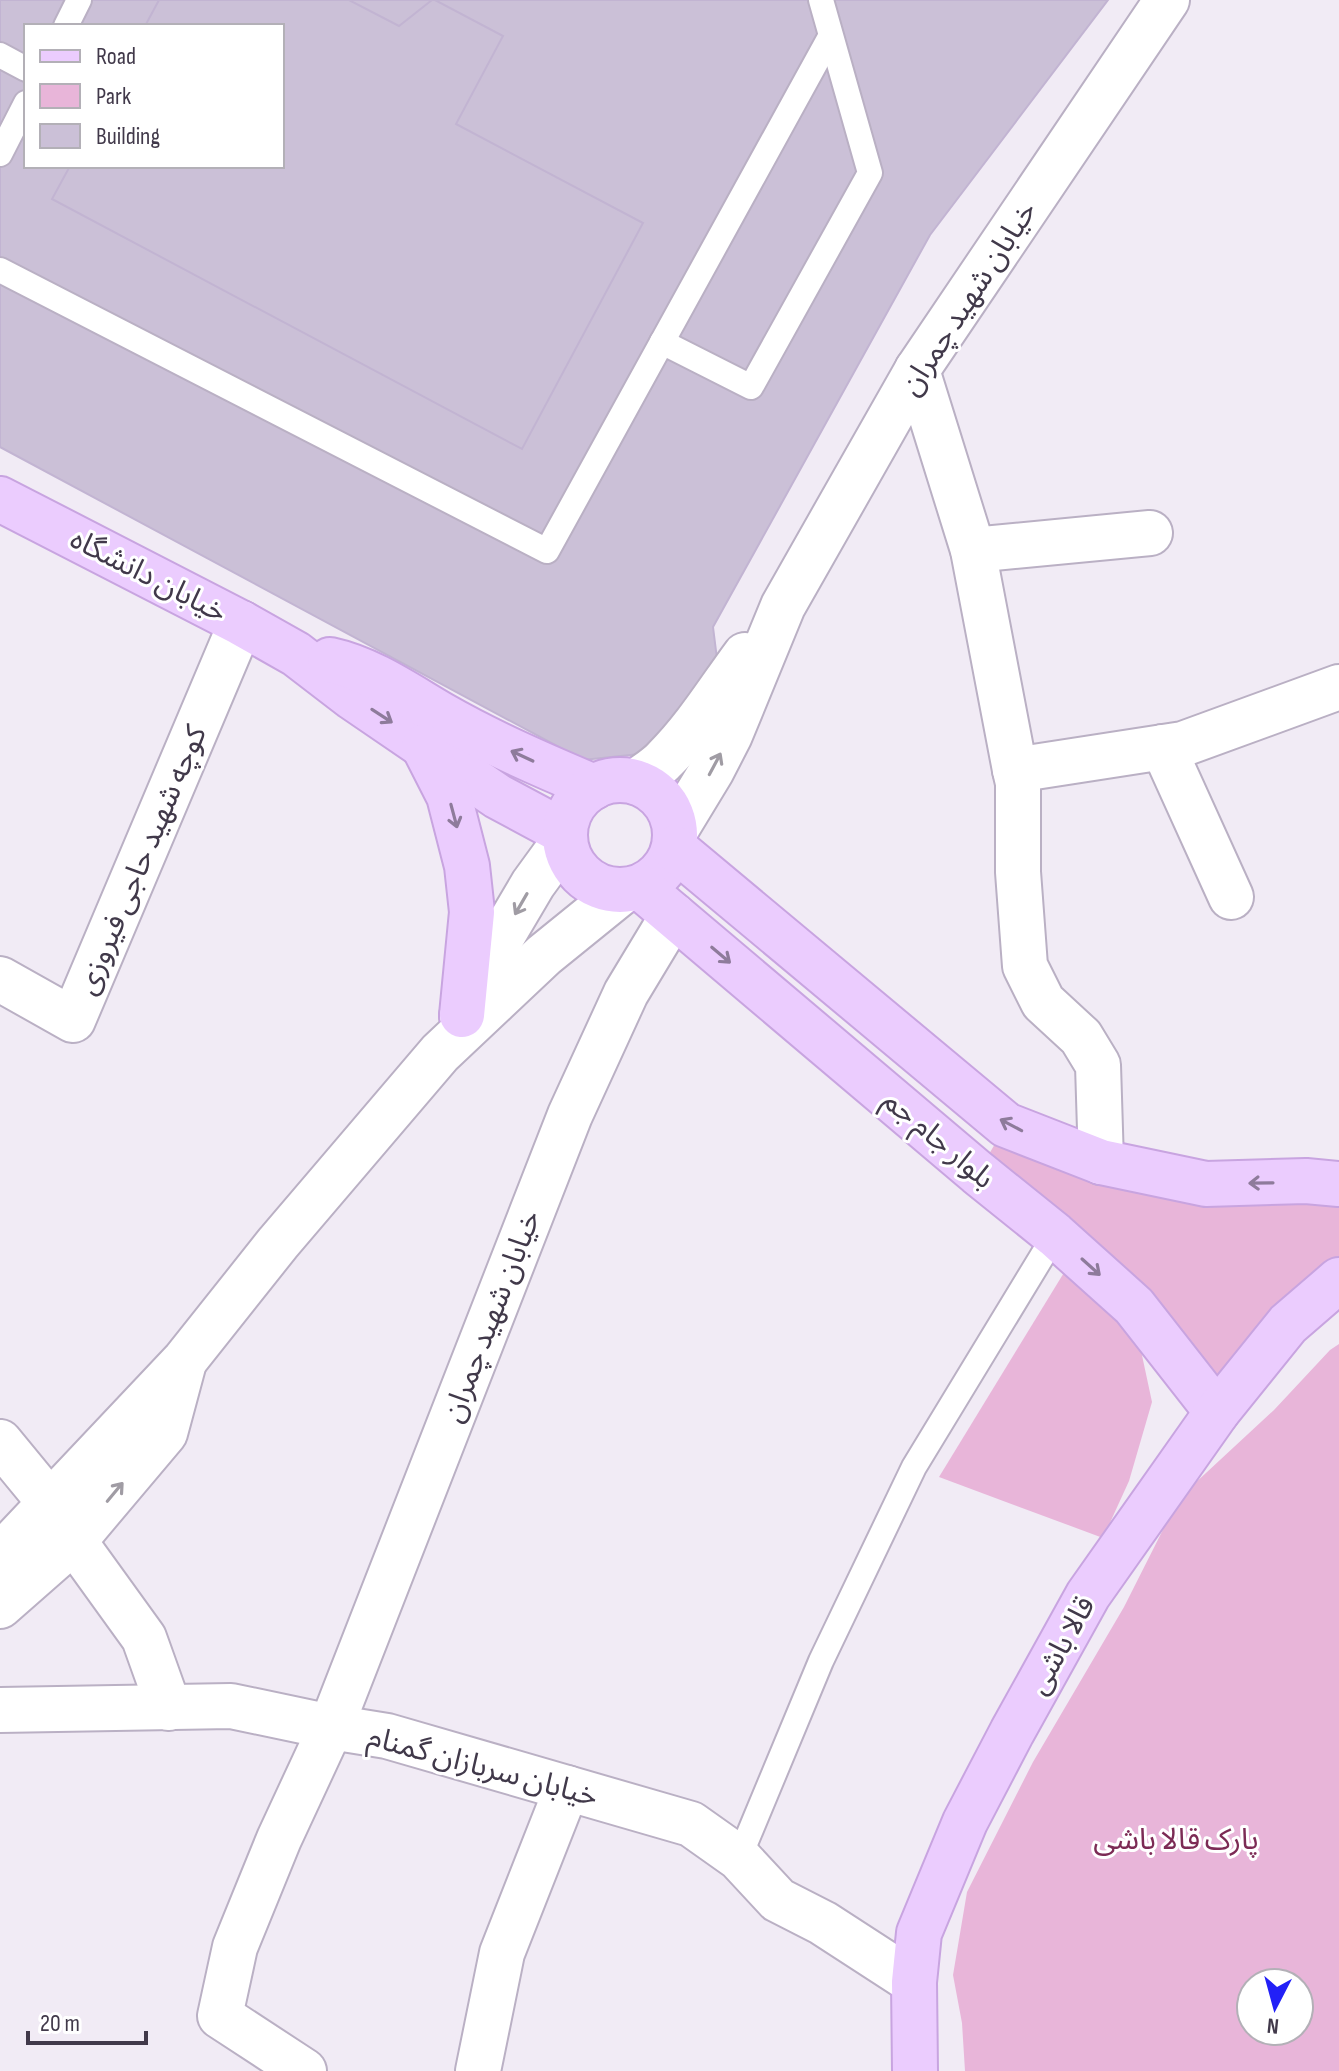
<svg xmlns="http://www.w3.org/2000/svg" width="1339" height="2071" font-family="'Sofia Sans Condensed','Noto Sans Arabic',sans-serif">
  <style>
    .green { fill: #e8b5d9; fill-rule: evenodd }
    .building { fill: #cbc0d7; stroke: #c2b4d2; stroke-width: 2; fill-rule: evenodd }
    .lines { fill: none; stroke-linecap: round; stroke-linejoin: round }
    .service-casing { stroke: #bab0c4; stroke-width: 28 }
    .minor-casing { stroke: #bab0c4; stroke-width: 48 }
    .tertiary-casing { stroke: #bab0c4; stroke-width: 48 }
    .secondary-casing { stroke: #c8a4e0; stroke-width: 48 }
    .service { stroke: #fff; stroke-width: 24 }
    .minor { stroke: #fff; stroke-width: 44 }
    .tertiary { stroke: #fff; stroke-width: 44 }
    .secondary { stroke: #ebccfe; stroke-width: 44 }
    .oneway { stroke: #8e7b9b }
    .oneway2 { stroke: #a09ca4 }
    .labels { text-anchor: middle; stroke-width: 6; stroke-linejoin: round; paint-order: stroke }
    .street-label { font-size: 30px; fill: #41394a; stroke: #fff }
    .park-label { font-size: 30px; fill: #7c2b55; stroke: #fff }
  </style>
  <rect width="100%" height="100%" fill="#f1ebf5"/>
  <g class="green">
    <path d="M1006,1125l95,37 238,22v96l-122,132 -239,-239z"/>
    <path d="M1065,1271l72,61 15,70 -23,79 -26,57 -164,-61z"/>
    <path d="M1339,1344v727h-374l-3,-48 -9,-48 14,-83 66,-130 91,-155 55,-109 95,-88 56,-60zM1251,1983h48v48h-48z"/>
  </g>
  <g class="building">
    <path d="M0,0h1108l-178,235 -217,392 5,40 -69,86 -66,7 -583,-313zM26,26h256v140h-256z"/>
    <path d="M159,0h190l50,26 33,-26h3l68,36 -47,88 187,99 -121,226 -470,-250 18,-33h212v-140h-137z"/>
  </g>
  <g class="lines">
    <defs>
      <g id="service">
        <path d="M66,26l13,-26"/>
        <path d="M0,55l26,14"/>
        <path d="M0,154l26,-51"/>
        <path d="M0,270l547,281 283,-514"/>
        <path d="M662,342l89,45 119,-214 -49,-173"/>
        <path d="M739,1858l82,-197 93,-194 141,-232"/>
      </g>
      <g id="minor">
        <path d="M917,370l56,180 42,220 3,13v89l7,94 18,36 38,35 17,28 3,97"/>
        <path d="M973,550l177,-17"/>
        <path d="M1163,747l68,150"/>
        <path d="M1015,770l168,-26 156,-57"/>
        <path d="M0,979l73,41 168,-397"/>
        <path d="M0,1442l51,62"/>
        <path d="M74,1541l70,97 25,70"/>
        <path d="M0,1710l231,-4 100,21 56,9 304,88 48,34 39,42 45,23 91,59"/>
        <path d="M304,2071l-84,-55 15,-69 44,-108 52,-112 239,-612 56,-122 47,-78"/>
        <path d="M478,2071l24,-118 65,-165"/>
      </g>
      <g id="tertiary">
        <path d="M636,782c10,-8 21,-14 29,-23 31,-31 54,-69 80,-104"/>
        <path d="M675,831l37,-61 18,-35 53,-129 134,-236 250,-370"/>
        <path d="M462,1016l38,-76 33,-56 32,-44"/>
        <path d="M0,1556l185,-196 93,-117 162,-190 104,-98 79,-64"/>
        <path d="M0,1606l74,-65 91,-108 18,-67"/>
      </g>
      <g id="secondary">
        <path d="M0,499l241,124 55,31 56,43 145,99 67,36"/>
        <path d="M330,660c41,9 76,34 112,55 49,28 100,50 152,72"/>
        <path d="M424,747l25,49 18,70 5,46 -10,103"/>
        <circle cx="620" cy="835" r="55"/>
        <path d="M674,848l332,277 95,37 105,22 100,-3 33,3"/>
        <path d="M640,887l338,286 77,62 79,71 83,106"/>
        <path d="M915,2071l-1,-89 5,-49 46,-111 47,-90 76,-137 129,-183 71,-88 51,-44"/>
      </g>
    </defs>
    <use href="#service" class="service-casing"/>
    <use href="#minor" class="minor-casing"/>
    <use href="#tertiary" class="tertiary-casing"/>
    <use href="#secondary" class="secondary-casing"/>
    <use href="#service" class="service"/>
    <use href="#minor" class="minor"/>
    <use href="#tertiary" class="tertiary"/>
    <use href="#secondary" class="secondary"/>
  </g>
  <defs><path id="oneway-shaft" d="M-6 0H5M1.5-3L5.5 0L1.5 3" fill="none" stroke-width="1.6" stroke-linecap="round" stroke-linejoin="round" transform="scale(2)"/></defs>
  <g class="oneway">
    <use href="#oneway-shaft" transform="translate(382 716) rotate(33)"/>
    <use href="#oneway-shaft" transform="translate(522 756) rotate(-155)"/>
    <use href="#oneway-shaft" transform="translate(454 816) rotate(75)"/>
    <use href="#oneway-shaft" transform="translate(721 955) rotate(40)"/>
    <use href="#oneway-shaft" transform="translate(1011 1125) rotate(-152)"/>
    <use href="#oneway-shaft" transform="translate(1261 1183) rotate(179)"/>
    <use href="#oneway-shaft" transform="translate(1091 1267) rotate(42)"/>
  </g>
  <g class="oneway2">
    <use href="#oneway-shaft" transform="translate(715 764) rotate(-62)"/>
    <use href="#oneway-shaft" transform="translate(521 904) rotate(120)"/>
    <use href="#oneway-shaft" transform="translate(115 1492) rotate(-50)"/>
  </g>
  <g class="labels">
    <g class="street-label">
      <text transform="translate(968 298) rotate(-57)" y="10">خیابان شهید چمران</text>
      <text transform="translate(149 575) rotate(27)" y="10">خیابان دانشگاه</text>
      <text transform="translate(141 860) rotate(-67)" y="10">کوچه شهید حاجی فیروزی</text>
      <text transform="translate(939 1139) rotate(40)" y="10">بلوار جام جم</text>
      <text transform="translate(491 1316) rotate(-69)" y="10">خیابان شهید چمران</text>
      <text transform="translate(1061 1645) rotate(-61)" y="10">قالا باشی</text>
      <text transform="translate(483 1766) rotate(15)" y="10">خیابان سربازان گمنام</text>
    </g>
    <g class="park-label">
      <text x="1176" y="1849">پارک قالا باشی</text>
    </g>
  </g>
  <rect x="24" y="24" width="260" height="144" fill="#ffffff" stroke="#b3b0b7" stroke-width="2"/>
  <rect x="40" y="50" width="40" height="12" fill="#ebccfe" stroke="#b3b0b7" stroke-width="2"/>
  <text x="96" y="64" font-size="24" fill="#41394a">Road</text>
  <rect x="40" y="84" width="40" height="24" fill="#e8b5d9" stroke="#b3b0b7" stroke-width="2"/>
  <text x="96" y="104" font-size="24" fill="#41394a">Park</text>
  <rect x="40" y="124" width="40" height="24" fill="#cbc0d7" stroke="#b3b0b7" stroke-width="2"/>
  <text x="96" y="144" font-size="24" fill="#41394a">Building</text>
  <g transform="translate(1275 2007) rotate(186)"><circle r="38" fill="#ffffff" stroke="#b3b0b7" stroke-width="2"/>
  <path d="M0-6L14 30L0 20L-14 30Z" fill="#2220f7"/>
  <text y="-12" font-size="22" font-weight="bold" text-anchor="middle" fill="#41394a">N</text>
  </g>
  <path d="M28 2031v12h118v-12" fill="none" stroke="#41394a" stroke-width="4"/>
  <text x="40" y="2031" font-size="24" fill="#41394a" stroke="#ffffff" stroke-width="6" paint-order="stroke">20 m</text>
</svg>
